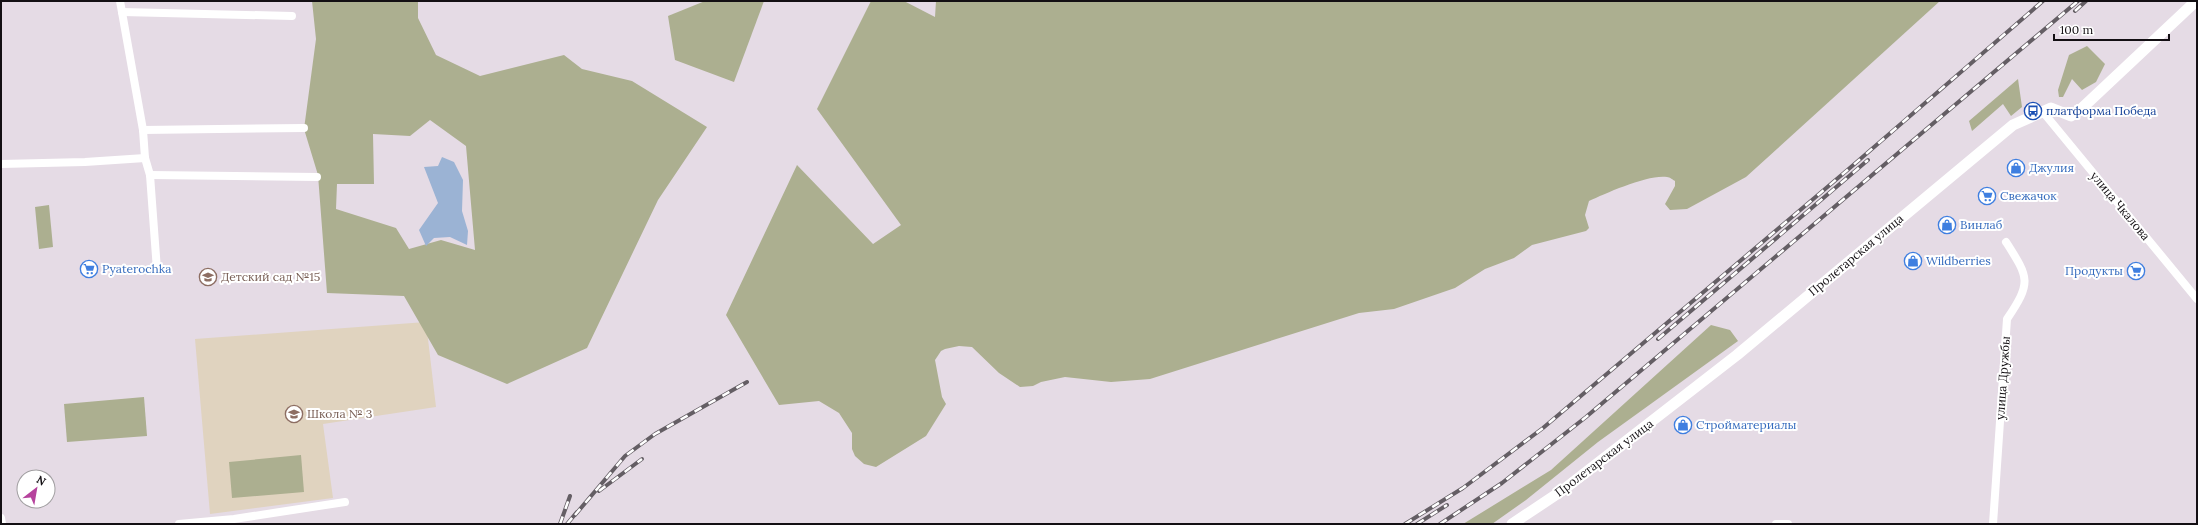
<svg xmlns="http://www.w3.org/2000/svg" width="2198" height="525" font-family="Lora,serif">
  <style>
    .education { fill: #e0d3bf }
    .green { fill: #acaf90; fill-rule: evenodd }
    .water { fill: #9bb3d4 }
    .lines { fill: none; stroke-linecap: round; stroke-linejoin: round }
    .street { stroke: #fff; stroke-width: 8 }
    .secondary { stroke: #fff; stroke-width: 11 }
    .rail-casing { stroke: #645e64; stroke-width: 4 }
    .rail { stroke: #fff; stroke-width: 2.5; stroke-dasharray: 8; stroke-linecap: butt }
    .labels { text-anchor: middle; stroke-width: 4; stroke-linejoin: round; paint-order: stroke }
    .transit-label { font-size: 12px; fill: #164399; stroke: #fff; text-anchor: start }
    .shop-label { font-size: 12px; fill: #366cbe; stroke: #fff; text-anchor: start }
    .street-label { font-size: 12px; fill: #130f13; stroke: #fff }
    .education-label { font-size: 12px; fill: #785e54; stroke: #fff; text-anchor: start }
  </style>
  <rect width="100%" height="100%" fill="#e5dbe5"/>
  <path class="education" d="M426,322l10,85 -113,17 10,74 -123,16 -15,-175z"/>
  <g class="green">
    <path d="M312,1h106v17l18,37 44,21 84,-21 18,14 50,12 75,46 -49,73 -71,148 -80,36 -69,-29 -34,-59 -77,-3 -9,-118 -14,-46 12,-90zM430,120l36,26 9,104 -34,-10 -32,9 -13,-21 -60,-19 1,-25h37l-1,-50 37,2z"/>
    <path d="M705,1h59l-30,81 -59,-22 -7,-44z"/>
    <path d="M871,1h33l31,16 1,-16h1004l-194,176 -59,32 -17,1 -5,-6 10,-18v-5c-2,-1 -5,-4 -8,-4 -18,-3 -61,16 -78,24l-4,14 4,13 -3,3 -54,14 -18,13 -29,11 -30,19 -61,21 -35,4 -209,66 -39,3 -46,-5 -24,5 -8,4 -13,1 -21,-14 -27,-26 -13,-1 -14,3 -4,2 -6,9 7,37 4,7 -20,32 -50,31 -12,-3 -9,-8 -3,-7v-16l-13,-20 -20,-12 -40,4 -53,-90 71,-150 76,79 28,-19 -84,-116z"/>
    <path d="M2087,46l18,18 -9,18 -14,8 -10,-11 -9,18h-4l-1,-7 11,-35z"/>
    <path d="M2018,79l4,28 -11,9 -8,-12 -31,27 -3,-10z"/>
    <path d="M49,205l4,42 -14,2 -4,-42z"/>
    <path d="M1711,325l19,5 8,11 -140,101 -72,58 -34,24h-29l88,-54z"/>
    <path d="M144,397l3,39 -80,6 -3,-38z"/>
    <path d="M301,455l3,37 -72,6 -3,-36z"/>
  </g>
  <path class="water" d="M442,157l12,5 9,18 -1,31 6,20 -1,14 -17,-8 -16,1 -8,8 -7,-16 19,-27 -14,-36 14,-1z"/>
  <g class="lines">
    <g class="street">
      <path d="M120,1l23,129 2,28 5,17 7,95"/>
      <path d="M122,12l170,4"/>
      <path d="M2043,112l154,187"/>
      <path d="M143,130l161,-2"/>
      <path d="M1,164l84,-2 60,-4"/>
      <path d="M150,175l167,2"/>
      <path d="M1,518l1,6"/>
      <path d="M179,524l55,-5 111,-17"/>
      <path d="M1776,524h12"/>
      <path d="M1993,524l14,-205c25,-37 22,-41 -1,-77"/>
    </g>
    <path class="secondary" d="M1512,524l51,-34 174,-135 276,-230 38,-17 20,8 9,-6 116,-109"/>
    <defs>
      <g id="rail">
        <path d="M2075,11l11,-10"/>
        <path d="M1658,339l210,-179"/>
        <path d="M599,491l43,-32"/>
        <path d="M575,515l50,-59 30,-22 92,-52"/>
        <path d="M560,524l10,-28"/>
        <path d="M567,524l10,-12"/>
        <path d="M1405,524l58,-36 80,-60 308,-261 192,-166"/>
        <path d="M1417,524l30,-19"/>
        <path d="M1440,524l62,-41 84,-66 492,-416"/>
      </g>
    </defs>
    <use href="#rail" class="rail-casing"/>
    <use href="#rail" class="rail"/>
  </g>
  <defs>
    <symbol id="bus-ring" viewBox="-11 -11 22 22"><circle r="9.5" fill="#fff" stroke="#1a4fb4" stroke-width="1.5"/><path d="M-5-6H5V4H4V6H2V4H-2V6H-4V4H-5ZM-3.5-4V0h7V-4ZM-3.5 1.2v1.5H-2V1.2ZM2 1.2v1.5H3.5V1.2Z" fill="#1a4fb4"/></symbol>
    <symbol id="shop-ring" viewBox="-11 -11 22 22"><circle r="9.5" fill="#fff" stroke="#3f7fe0" stroke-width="1.5"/><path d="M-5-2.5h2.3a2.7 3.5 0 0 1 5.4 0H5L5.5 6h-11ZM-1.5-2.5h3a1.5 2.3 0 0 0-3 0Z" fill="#3f7fe0"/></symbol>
    <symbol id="supermarket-ring" viewBox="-11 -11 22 22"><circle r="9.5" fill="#fff" stroke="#3f7fe0" stroke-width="1.5"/><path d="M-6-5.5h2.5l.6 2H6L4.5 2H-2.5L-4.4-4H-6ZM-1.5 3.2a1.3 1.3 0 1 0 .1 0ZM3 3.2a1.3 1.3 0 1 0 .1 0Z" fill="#3f7fe0"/></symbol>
    <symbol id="school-ring" viewBox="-11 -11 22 22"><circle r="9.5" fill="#fff" stroke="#8d6e63" stroke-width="1.5"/><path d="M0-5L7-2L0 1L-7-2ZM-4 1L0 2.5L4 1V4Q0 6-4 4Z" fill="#8d6e63"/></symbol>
  </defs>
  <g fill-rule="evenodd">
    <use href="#bus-ring" x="2023" y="101" width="20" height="20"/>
    <use href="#shop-ring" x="2006" y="158" width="20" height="20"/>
    <use href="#supermarket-ring" x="1977" y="186" width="20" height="20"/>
    <use href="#shop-ring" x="1937" y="215" width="20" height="20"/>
    <use href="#shop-ring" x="1903" y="251" width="20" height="20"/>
    <use href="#supermarket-ring" x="79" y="259" width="20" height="20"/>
    <use href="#supermarket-ring" x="2126" y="261" width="20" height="20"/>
    <use href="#school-ring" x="198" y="267" width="20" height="20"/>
    <use href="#school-ring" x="284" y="404" width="20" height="20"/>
    <use href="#shop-ring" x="1673" y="415" width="20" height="20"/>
  </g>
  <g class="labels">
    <g class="transit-label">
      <text x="2046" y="115">платформа Победа</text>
    </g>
    <g class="shop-label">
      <text x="2029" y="172">Джулия</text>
      <text x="2000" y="200">Свежачок</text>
      <text x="1960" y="229">Винлаб</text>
      <text x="1926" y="265">Wildberries</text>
      <text x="102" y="273">Pyaterochka</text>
      <text x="2123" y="275" text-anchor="end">Продукты</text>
      <text x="1696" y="429">Стройматериалы</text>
    </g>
    <g class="street-label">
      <text transform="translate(2120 206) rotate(50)" y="4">улица Чкалова</text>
      <text transform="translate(1856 255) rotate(-40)" y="4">Пролетарская улица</text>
      <text transform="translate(2003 378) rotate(-86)" y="4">улица Дружбы</text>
      <text transform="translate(1604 458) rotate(-37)" y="4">Пролетарская улица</text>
    </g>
    <g class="education-label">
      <text x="221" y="281">Детский сад №15</text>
      <text x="307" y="418">Школа № 3</text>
    </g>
  </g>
  <rect width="2198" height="525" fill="none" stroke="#130f13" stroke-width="4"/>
  <g transform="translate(36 489) rotate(31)"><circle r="19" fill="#ffffff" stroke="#a19fa1"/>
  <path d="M0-3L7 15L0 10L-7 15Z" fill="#b6439d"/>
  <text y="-6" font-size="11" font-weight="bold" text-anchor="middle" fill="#130f13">N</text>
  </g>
  <path d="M2054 34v6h115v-6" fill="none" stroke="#130f13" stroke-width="2"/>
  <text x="2060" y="34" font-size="12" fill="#130f13" stroke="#ffffff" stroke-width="3" paint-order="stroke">100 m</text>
</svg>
